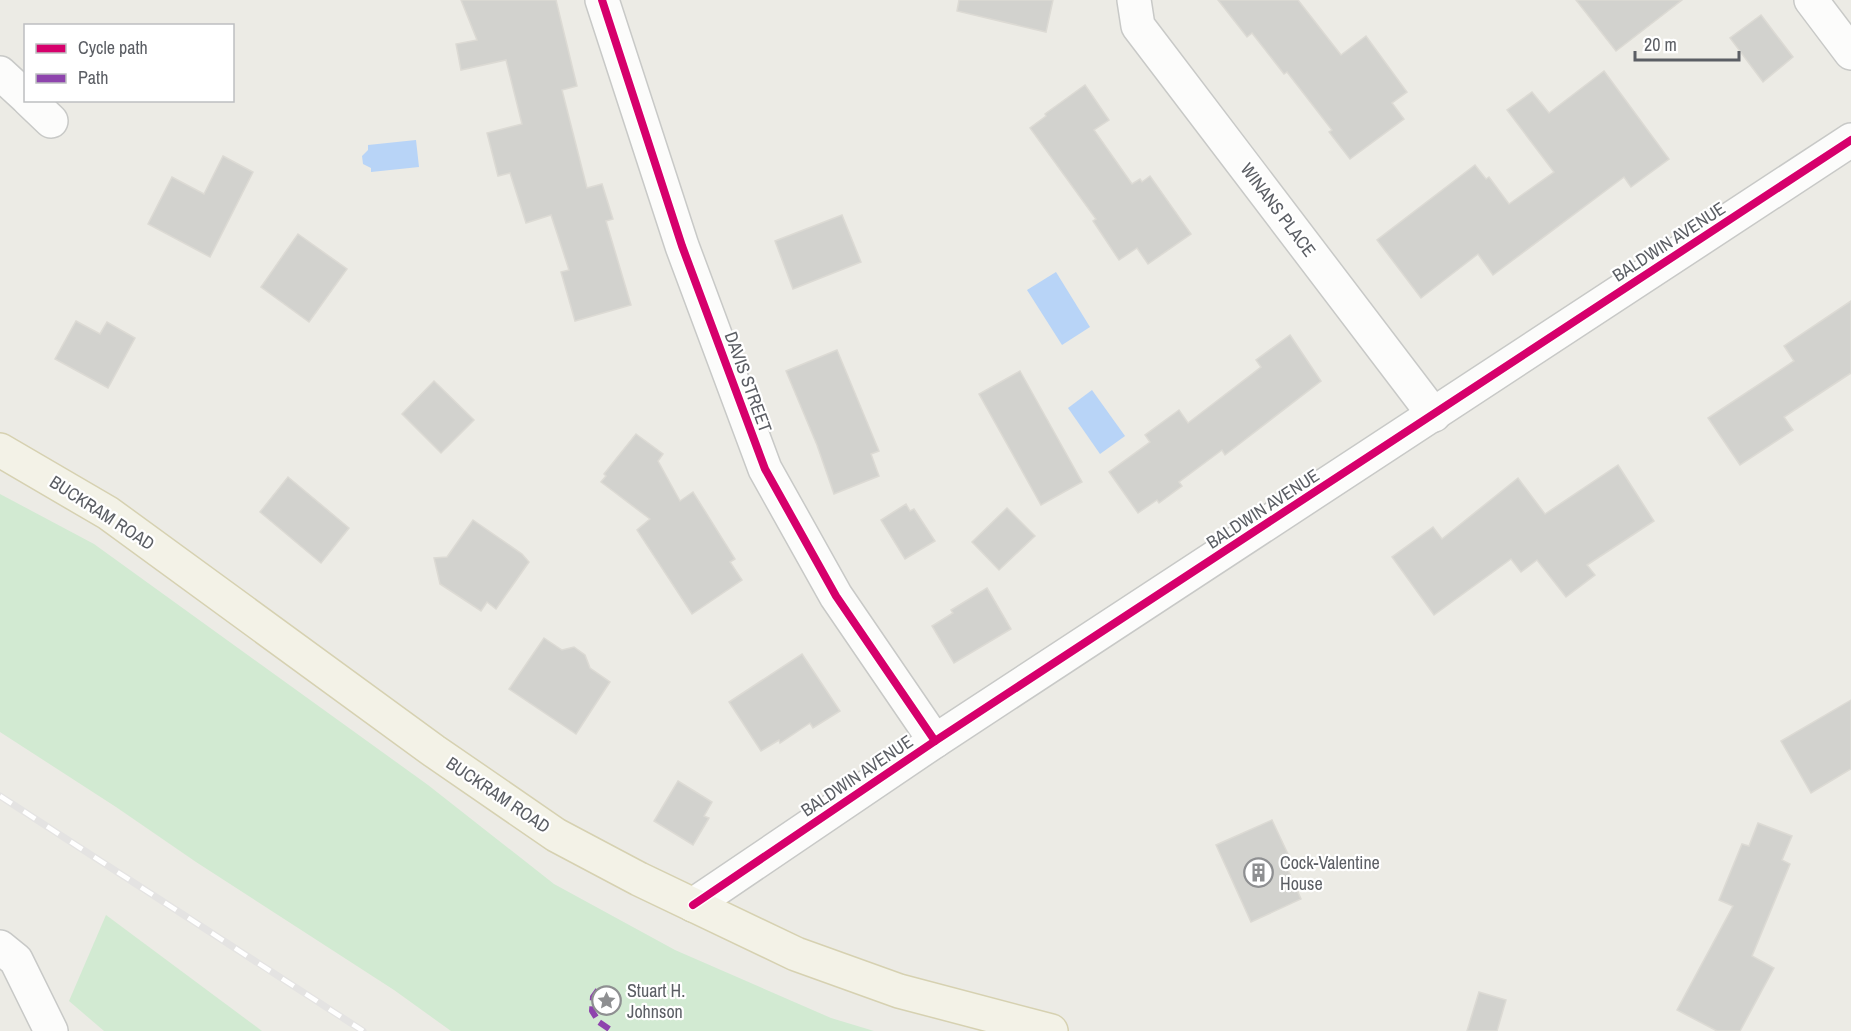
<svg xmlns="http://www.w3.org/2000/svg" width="1851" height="1031" font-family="'Archivo Narrow',sans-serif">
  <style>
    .green { fill: #d2ead2 }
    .water { fill: #b8d4f7 }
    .building { fill: #d2d2ce; stroke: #dcdad4; stroke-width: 1.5 }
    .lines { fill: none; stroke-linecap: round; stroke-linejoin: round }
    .minor-casing { stroke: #c8c9c7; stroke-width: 36 }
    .major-casing { stroke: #d6d1b1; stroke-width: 36 }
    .minor { stroke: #fcfcfb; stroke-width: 33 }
    .major { stroke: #f3f2e7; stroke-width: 33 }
    .rail-casing { stroke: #e4e3e2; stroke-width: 7 }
    .rail { stroke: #fff; stroke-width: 4.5; stroke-dasharray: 14; stroke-linecap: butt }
    .quiet { stroke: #8e44ad; stroke-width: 6; stroke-dasharray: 12 6; stroke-linecap: butt }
    .cycleway-casing { stroke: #fff; stroke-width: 11 }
    .cycleway { stroke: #d6006c; stroke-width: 8 }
    .labels { text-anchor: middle; stroke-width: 4.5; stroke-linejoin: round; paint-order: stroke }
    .street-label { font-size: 18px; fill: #5b5e64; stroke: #fff }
    .poi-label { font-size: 18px; fill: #5b5e64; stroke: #fff; text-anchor: start }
  </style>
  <rect width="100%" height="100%" fill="#ecebe5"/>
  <g class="green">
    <path d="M0,494l94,50 334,241 126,99 121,66 156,68 43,13h-423l-57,-41 -198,-128 -80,-55 -116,-75z"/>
    <path d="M106,915l156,116h-158l-35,-30z"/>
  </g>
  <g class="water">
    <path d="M416,140l3,27 -48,5v-4l-8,-4 -1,-8 6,-6v-5z"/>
    <path d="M1056,272l34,55 -28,18 -35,-55z"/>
    <path d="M1092,390l33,46 -25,18 -32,-46z"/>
  </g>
  <g class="building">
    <path d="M461,0h95l21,86 -15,4 25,98 15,-4 11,35 -7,2 25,84 -56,16 -14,-49 8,-2 -18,-55 -25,8 -16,-50 -12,3 -11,-43 35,-9 -16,-64 -45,10 -5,-26 21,-4z"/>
    <path d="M959,0h94l-7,32 -89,-21z"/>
    <path d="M1218,0h80l43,55 25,-19 41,56 -15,11 12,16 -54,40 -21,-27 3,-2 -45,-58 -3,2 -32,-41 -5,4z"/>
    <path d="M1576,0h106l-66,51z"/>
    <path d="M1761,15l32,42 -30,25 -33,-44z"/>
    <path d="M1604,71l65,88 -38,28 -7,-10 -131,98 -15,-21 -57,44 -44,-58 98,-75 11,14 3,-2 20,27 45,-32 -47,-62 25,-18 17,21z"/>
    <path d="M1085,85l24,35 -15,10 38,54 8,-5 2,3 8,-6 41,58 -43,30 -11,-16 -18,12 -26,-39 3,-2 -66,-91 16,-12 -1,-2z"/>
    <path d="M223,156l30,16 -43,85 -62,-33 24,-47 32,17z"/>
    <path d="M842,215l19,47 -68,27 -18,-48z"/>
    <path d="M298,234l49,35 -38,53 -48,-35z"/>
    <path d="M1851,301v72l-67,44 9,13 -53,35 -32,-47 86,-57 -10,-15z"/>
    <path d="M76,321l24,13 7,-12 28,16 -27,50 -53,-29z"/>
    <path d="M1290,335l31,46 -96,74 -3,-5 -43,32 3,4 -23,17 -2,-3 -19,13 -29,-41 41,-30 -5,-7 34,-25 9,13 73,-56 -5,-7z"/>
    <path d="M837,350l42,101 -8,3 8,22 -45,18 -17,-49 -31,-74z"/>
    <path d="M1020,371l62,111 -41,23 -62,-111z"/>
    <path d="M434,381l40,39 -33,33 -39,-39z"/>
    <path d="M636,434l27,20 -5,7 22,40 13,-9 42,67 -5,3 12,18 -50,34 -55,-84 13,-11 -49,-37 5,-6 -2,-2z"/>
    <path d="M1618,465l36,56 -67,44 8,10 -29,22 -29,-37 -16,12 -10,-13 -77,56 -42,-58 41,-30 9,12 76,-61 27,36z"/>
    <path d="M288,477l61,51 -28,35 -61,-51z"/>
    <path d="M906,504l4,7 4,-2 21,32 -30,18 -24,-39z"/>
    <path d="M1007,508l28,28 -36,34 -27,-28z"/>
    <path d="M473,520l49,34 7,8 -33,47 -9,-7 -6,9 -41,-27 -6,-26 13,-1z"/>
    <path d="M987,588l24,41 -57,34 -22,-37 21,-13 -2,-3z"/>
    <path d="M544,638l18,12 12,-3 11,8 5,13 20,14 -34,52 -67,-45z"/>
    <path d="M802,654l38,57 -27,17 -3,-5 -30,20 -1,-3 -18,11 -32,-49z"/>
    <path d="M1851,700v69l-40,24 -30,-52z"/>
    <path d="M678,781l34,21 -8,14 5,2 -16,27 -39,-24z"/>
    <path d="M1272,820l22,47 -6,3 13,29 -50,23 -35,-77z"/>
    <path d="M1758,823l34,13 -10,24 8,4 -38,92 22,12 -34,63h-23l-40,-21 56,-104 -14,-6 23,-56 7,2z"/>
    <path d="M1479,992l27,8 -9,31h-30z"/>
  </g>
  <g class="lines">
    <defs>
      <g id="minor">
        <path d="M602,0l80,246 83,223 71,127 99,145"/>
        <path d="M1134,0l4,26 296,389"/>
        <path d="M1811,0l40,53"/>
        <path d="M0,73l26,24"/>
        <path d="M29,100l22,21"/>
        <path d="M693,905l242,-164 916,-601"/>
        <path d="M0,947l16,13 35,71"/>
      </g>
      <path id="major" d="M0,450l108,63 326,238 122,84 83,44 157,75 103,37 152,40"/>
    </defs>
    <use href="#minor" class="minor-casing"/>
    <use href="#major" class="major-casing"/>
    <use href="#minor" class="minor"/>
    <use href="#major" class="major"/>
    <defs>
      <path id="rail" d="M0,796l363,235"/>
    </defs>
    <use href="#rail" class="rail-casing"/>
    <use href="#rail" class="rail"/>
    <path class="quiet" d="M598,990l-5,7 -1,14 7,11 13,9"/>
    <defs>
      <g id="cycleway">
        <path d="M602,0l80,246 83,223 71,127 99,145"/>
        <path d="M693,905l242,-164 916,-601"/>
      </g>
    </defs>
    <use href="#cycleway" class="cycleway-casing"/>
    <use href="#cycleway" class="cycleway"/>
  </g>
  <defs>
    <symbol id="building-ring" viewBox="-11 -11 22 22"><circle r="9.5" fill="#fff" stroke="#8e8f91" stroke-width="1.5"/><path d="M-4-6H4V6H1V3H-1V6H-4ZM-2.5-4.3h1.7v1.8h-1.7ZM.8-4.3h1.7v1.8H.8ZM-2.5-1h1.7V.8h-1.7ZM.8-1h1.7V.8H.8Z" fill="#8e8f91"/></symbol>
    <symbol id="sight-ring" viewBox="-11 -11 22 22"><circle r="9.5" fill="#fff" stroke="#8e8f91" stroke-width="1.5"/><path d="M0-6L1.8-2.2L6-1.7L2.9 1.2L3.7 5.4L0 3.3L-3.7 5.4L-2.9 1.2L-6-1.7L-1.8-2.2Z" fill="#8e8f91"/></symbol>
  </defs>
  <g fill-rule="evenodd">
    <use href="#building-ring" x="1242" y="856" width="33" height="33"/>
    <use href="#sight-ring" x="590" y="984" width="33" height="33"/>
  </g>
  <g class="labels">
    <g class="street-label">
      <text transform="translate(1278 210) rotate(53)" y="6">WINANS PLACE</text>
      <text transform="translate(1669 242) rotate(-33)" y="6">BALDWIN AVENUE</text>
      <text transform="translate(748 382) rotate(70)" y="6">DAVIS STREET</text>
      <text transform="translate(1263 509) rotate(-33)" y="6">BALDWIN AVENUE</text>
      <text transform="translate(102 513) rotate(33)" y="6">BUCKRAM ROAD</text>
      <text transform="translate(857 776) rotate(-34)" y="6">BALDWIN AVENUE</text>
      <text transform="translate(498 795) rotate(34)" y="6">BUCKRAM ROAD</text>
    </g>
    <g class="poi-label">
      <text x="1280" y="869">Cock-Valentine<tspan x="1280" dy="21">House</tspan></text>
      <text x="627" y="997">Stuart H.<tspan x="627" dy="21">Johnson</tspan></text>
    </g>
  </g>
  <rect x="24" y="24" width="210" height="78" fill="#ffffff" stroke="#bdbfc1" stroke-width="1.5"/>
  <rect x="36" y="44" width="30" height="9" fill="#d6006c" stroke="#bdbfc1" stroke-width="1.5"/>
  <text x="78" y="54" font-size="18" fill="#5b5e64">Cycle path</text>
  <rect x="36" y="74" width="30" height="9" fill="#8e44ad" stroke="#bdbfc1" stroke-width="1.5"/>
  <text x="78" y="84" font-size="18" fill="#5b5e64">Path</text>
  <path d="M1635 51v9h104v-9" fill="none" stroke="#5b5e64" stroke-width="3"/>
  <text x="1644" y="51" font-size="18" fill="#5b5e64" stroke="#ffffff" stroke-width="4.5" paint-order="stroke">20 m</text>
</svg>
